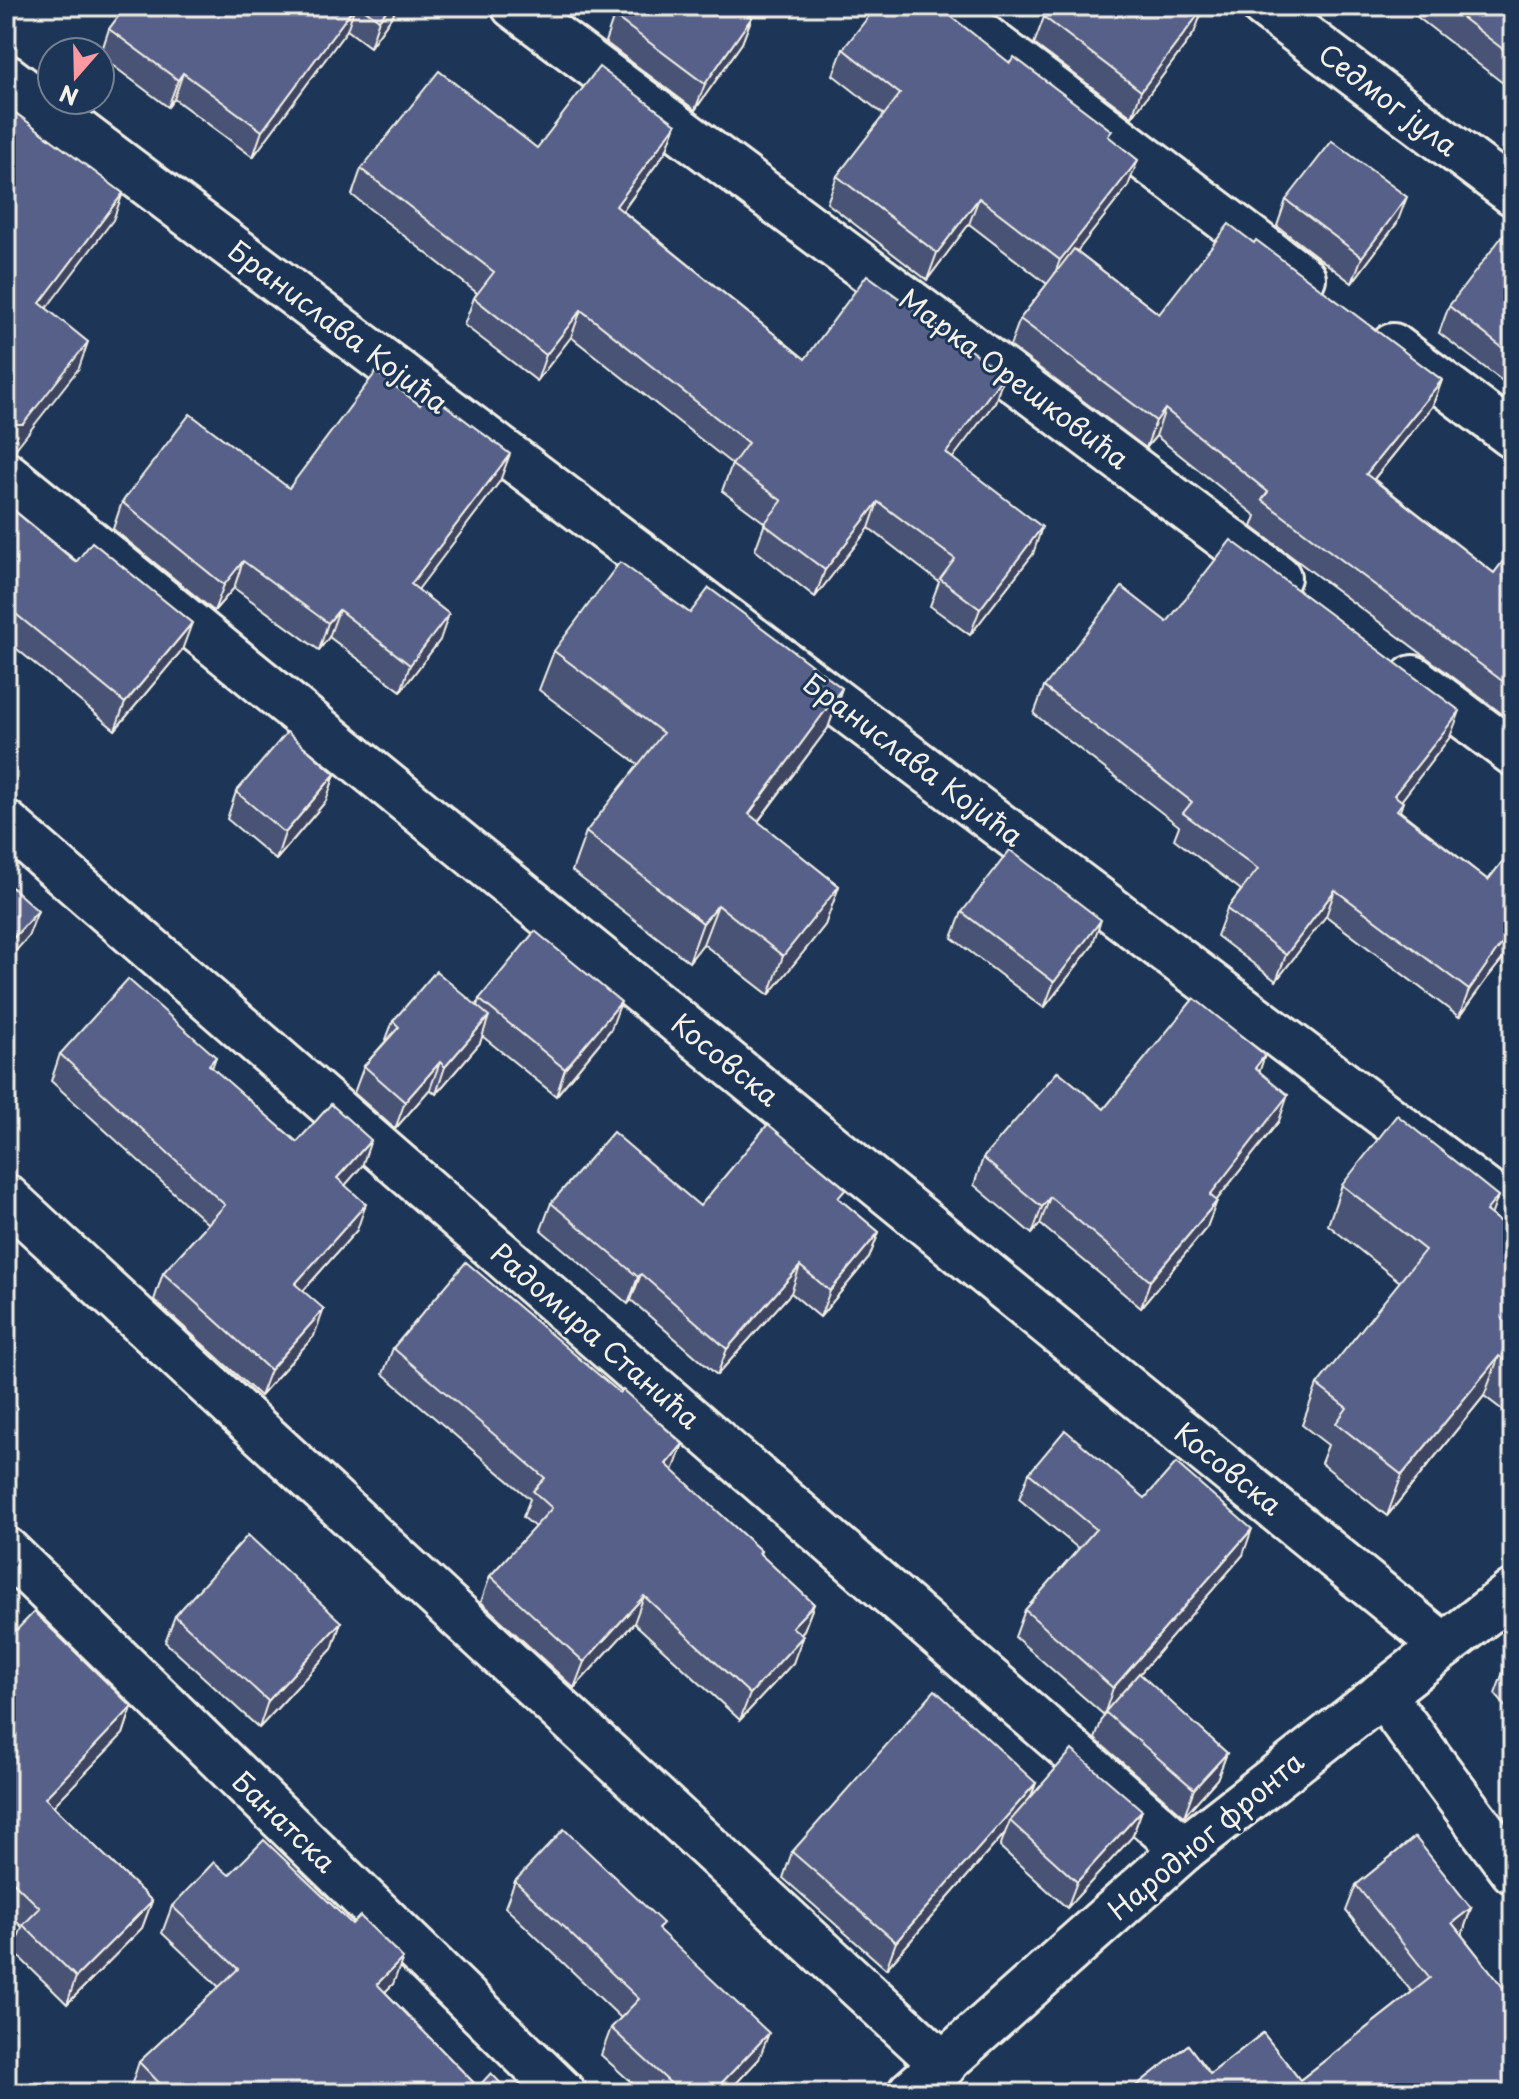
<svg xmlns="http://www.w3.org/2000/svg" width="1519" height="2099" font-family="'Playpen Sans',sans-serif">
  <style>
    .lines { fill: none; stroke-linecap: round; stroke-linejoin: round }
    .minor-casing { stroke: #f4f1e8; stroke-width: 50 }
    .minor { stroke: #1d3557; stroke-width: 44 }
    .wall { fill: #4a5376; stroke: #f4f1e8; stroke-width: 2 }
    .shaded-wall { fill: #3c4460; stroke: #f4f1e8; stroke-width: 2 }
    .building { fill: #566189; stroke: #f4f1e8; stroke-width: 2 }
    .labels { text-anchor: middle; stroke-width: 6; stroke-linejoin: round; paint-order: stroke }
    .street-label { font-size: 28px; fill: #f4f1e8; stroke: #1d3557 }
  </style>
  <rect width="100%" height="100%" fill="#1d3557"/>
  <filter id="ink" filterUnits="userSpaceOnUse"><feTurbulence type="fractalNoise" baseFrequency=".0125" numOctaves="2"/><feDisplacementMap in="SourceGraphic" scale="16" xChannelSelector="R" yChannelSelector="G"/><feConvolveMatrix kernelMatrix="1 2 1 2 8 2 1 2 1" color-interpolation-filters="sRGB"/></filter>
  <g filter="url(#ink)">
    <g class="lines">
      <defs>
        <g id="minor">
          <path d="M514,6l764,571"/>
          <path d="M943,6l360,272"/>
          <path d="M1264,6l249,187"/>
          <path d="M6,77l1507,1135"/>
          <path d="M1393,346l120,90"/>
          <path d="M6,474l1438,1172"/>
          <path d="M1413,678l100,75"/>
          <path d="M6,823l1178,1026"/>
          <path d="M6,1197l938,868"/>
          <path d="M6,1550l557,543"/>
          <path d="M1382,1694l131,177"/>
          <path d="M910,2093l274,-244 329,-257"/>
        </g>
      </defs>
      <use href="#minor" class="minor-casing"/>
      <use href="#minor" class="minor"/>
    </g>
    <g class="wall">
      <path d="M112,6h132l3,2 23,2 3,-4h126l-29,41 -23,-17 -94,127 -79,-58 -6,8 -68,-51 9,-27 12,-16z"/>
      <path d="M1403,6h110v101l-6,-5 5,-12z"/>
      <path d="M614,16l138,1 -10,26 -47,67 -90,-68z"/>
      <path d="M1044,17l150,16 -62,84 -98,-73z"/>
      <path d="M843,49l167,14 99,74 19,49 -51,65 82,63 95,-71 188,137 -10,27 -58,72 120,94 19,-25v174l-261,-195 4,-11 -100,-80 -10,12 -136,-102 10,-27 27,-35 -78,-60 -42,56 -100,-77 10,-27 47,-61 -51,-40z"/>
      <path d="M676,124l-10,27 -43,60 182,148 199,16 -9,27 -43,56 81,96 -63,81 -40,-29 9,-24 -70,-54 -54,69 -60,-47 10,-27 -43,-32 10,-27 -161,-127 -34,44 -73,-56 10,-27 3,-5 -125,-98 9,-26 176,-21z"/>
      <path d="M1286,200l111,23 -45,60 -75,-57z"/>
      <path d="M1513,234v155l-74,-56 10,-27z"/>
      <path d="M500,481l-82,108 22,51 -39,51 -72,-54 -10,13 -85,-62 -20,23 -101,-82 9,-27 167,-14z"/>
      <path d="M6,504l176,146 -67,80 -109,-90z"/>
      <path d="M690,613l152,75 -14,40 -70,94 81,64 -14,39 -56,70 -66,-51 -14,18 -117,-91 14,-39 53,-67 -100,-75 15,-39z"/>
      <path d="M1167,622l283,115 -49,64 2,1 -3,9 88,69 25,-32v98l-25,31 -29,40 -133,-101 -50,65 -59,-45 10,-27 14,-19 -67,-51 5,-13 -145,-112 10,-27z"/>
      <path d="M335,774l-9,27 -50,59 -49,-41 9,-27z"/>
      <path d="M962,912l130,34 -48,62 -92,-70z"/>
      <path d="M479,999l132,30 -55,67 -74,-60 -2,7 -44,51 -6,-5 -35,40 -41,-36 10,-27 21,-24 8,-21 84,-15z"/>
      <path d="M60,1054l156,3 -4,11 85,74 65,24 -17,19 12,45 -54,61 11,45 -54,60 -106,-96 9,-27 45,-49 -157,-143z"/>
      <path d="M1259,1072l20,49 -62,79 -10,27 -66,81 -101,-84 -8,10 -58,-49 9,-27 121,-49z"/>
      <path d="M1342,1185l156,11 -7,19 22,17v186l-29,-22 -97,120 -66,-53 7,-18 -26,-20 15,-40 83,-103 -72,-57z"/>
      <path d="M842,1201l37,31 -10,26 -49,59 -29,-24 -74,82 -86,-75 -3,4 -87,-74 10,-27 149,3z"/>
      <path d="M393,1348l280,123 88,80 -1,3 54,50 -10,26 -3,4 -8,29 -53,57 -106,-97 -60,65 -93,-86 9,-26 45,-49 -12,-10 7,-18 -147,-125z"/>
      <path d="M1029,1473l116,25 98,57 -104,119 88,79 -10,26 -33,37 -89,-77 9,-25v1l-89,-78 10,-27 54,-61 -60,-50z"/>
      <path d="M175,1616l166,6 -9,27 -73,79 -94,-86z"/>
      <path d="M6,1641l126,66 -9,27 -70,72 99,95 -10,27 -75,76 -54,-53 9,-24 -16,-16z"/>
      <path d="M1513,1660v55l-18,-21 10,-27z"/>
      <path d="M1036,1783l-5,14 111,13 -10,27 -65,71 -67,-61 5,-14 -119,136 -103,-91 9,-26z"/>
      <path d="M1415,1837l56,71 -9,27 51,65v93h-386l61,-48 22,29 53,-41 37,47 112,-88 -66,-81 10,-26z"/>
      <path d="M229,1875l164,109 -8,8 93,95 32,6h-376l-4,-4 9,-27 80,-75 -57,-54 10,-27z"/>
      <path d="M515,1881l145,50 99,128 -32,34h-84l-42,-38 10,-27 10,-10 -116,-111z"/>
    </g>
    <g class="shaded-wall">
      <path d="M355,6l-8,24 -94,127 9,-26z"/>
      <path d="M390,6h9l-29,41 9,-27z"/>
      <path d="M1204,7l-10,26 -62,84 9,-26z"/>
      <path d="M752,17l-10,26 -47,67 10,-26z"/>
      <path d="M183,73l-9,26 -6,8 10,-27z"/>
      <path d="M676,124l-10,27 -59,81 9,-26z"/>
      <path d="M1138,160l-10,26 -78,100 10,-26z"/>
      <path d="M123,193l-10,27 -83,110 10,-27z"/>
      <path d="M1407,197l-10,26 -45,60 10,-26z"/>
      <path d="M979,198l-10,26 -42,56 10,-27z"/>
      <path d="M581,310l-10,27 -34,44 9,-26z"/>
      <path d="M88,342l-9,26 -65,83h-8v-26z"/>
      <path d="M1004,375l-9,27 -59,78 10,-27z"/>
      <path d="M1442,380l-10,27 -75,93 9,-26z"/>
      <path d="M1165,409l-9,27 -10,12 10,-27z"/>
      <path d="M510,454l-10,27 -98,130 9,-27z"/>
      <path d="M878,502l-9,26 -54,69 10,-27z"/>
      <path d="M1042,527l-9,27 -63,81 10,-26z"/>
      <path d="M243,561l-9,27 -20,23 10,-26z"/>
      <path d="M339,610l-10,27 -10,13 9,-27z"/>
      <path d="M449,614l-9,26 -39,51 9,-26z"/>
      <path d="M192,623l-10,27 -67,80 10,-27z"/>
      <path d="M842,688l-14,40 -94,125 15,-39z"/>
      <path d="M1460,711l-10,26 -65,85 9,-27z"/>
      <path d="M335,774l-9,27 -50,59 9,-27z"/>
      <path d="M839,886l-14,39 -56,70 14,-39z"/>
      <path d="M1335,890l-9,26 -50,65 10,-26z"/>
      <path d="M718,905l-15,39 -14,18 14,-39z"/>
      <path d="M38,911l-10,26 -22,25v-16z"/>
      <path d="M1101,920l-9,26 -48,62 10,-26z"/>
      <path d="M1513,931v15l-25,31 -29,40 10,-27 28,-40z"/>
      <path d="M621,1002l-10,27 -55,67 9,-27z"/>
      <path d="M489,1016l-9,27 -44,51 9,-27z"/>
      <path d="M1265,1055l-9,27 -1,-14z"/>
      <path d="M440,1062l-10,27 -35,40 10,-27z"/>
      <path d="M1288,1095l-9,26 -79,100 10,-26z"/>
      <path d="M371,1140l-9,26 -34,39 9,-27z"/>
      <path d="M1498,1196l-14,40 2,-25z"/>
      <path d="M1050,1197l-10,27 -8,10 10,-27z"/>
      <path d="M1217,1201l-10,26 -66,81 9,-27z"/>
      <path d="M366,1204l-9,26 -71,80 9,-26z"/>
      <path d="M879,1232l-10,26 -49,59 10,-26z"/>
      <path d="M800,1266l-9,27 -74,82 10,-26z"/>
      <path d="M641,1274l-10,26 -3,4 10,-27z"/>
      <path d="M324,1309l-10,27 -54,60 10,-26z"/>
      <path d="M1499,1356l-15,40 -97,120 15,-41z"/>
      <path d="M683,1444l-10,27 -7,-7z"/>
      <path d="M1252,1529l-9,26 -139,160 9,-27z"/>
      <path d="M644,1596l-10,27 -60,65 10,-26z"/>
      <path d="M814,1604l-10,26 -21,23 9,-26z"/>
      <path d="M341,1622l-9,27 -73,79 9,-27z"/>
      <path d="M803,1636l-10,27 -53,57 10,-26z"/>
      <path d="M132,1707l-9,27 -88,91 10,-27z"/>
      <path d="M1227,1753l-10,26 -33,37 10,-27z"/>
      <path d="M1036,1783l-10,26 -16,12 -5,12 -119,136 10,-27z"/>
      <path d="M1142,1810l-10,27 -65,71 10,-26z"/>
      <path d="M152,1901l-10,27 -75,76 9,-27z"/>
      <path d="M1471,1908l-9,27 -10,-12z"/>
      <path d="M403,1958l-10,26 -26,26 10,-26z"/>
      <path d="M769,2033l-10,26 -32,34h-15z"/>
    </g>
    <g class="building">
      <path d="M126,6h118l3,2 1,-2h17l5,4 3,-4h82l-93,125 -79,-58 -5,7 -69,-51z"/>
      <path d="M360,6h30l-11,14z"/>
      <path d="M621,6h115l16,11 -47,67 -91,-68z"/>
      <path d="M877,6h61l72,57 4,-6 98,74 -4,5 30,24 -78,100 -81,-62 -42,55 -100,-77 63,-82 -57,-45z"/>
      <path d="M1052,6h151l1,1 -63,84 -97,-74z"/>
      <path d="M1447,6h66v51z"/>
      <path d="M599,67l77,57 -60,82 189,153 62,-84 137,100 -58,78 96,74 -62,82 -40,-30 15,-20 -77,-57 -53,68 -61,-46 18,-23 -50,-36 16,-22 -167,-133 -35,45 -72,-57 20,-26 -133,-103 78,-98 98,77z"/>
      <path d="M6,106l117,87 -83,110 48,39 -65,82h-15l-2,1v-172l3,-4 -3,-2z"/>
      <path d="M1332,141l75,56 -45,60 -76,-57z"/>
      <path d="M1229,224l25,19 2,-3 186,140 -76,94 128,99 19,-25v141l-251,-189 6,-8 -103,-83 -9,12 -136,-102 54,-70 85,65z"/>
      <path d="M1507,230l6,4v122l-64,-50z"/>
      <path d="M376,372l44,33 9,-12 81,61 -99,130 38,30 -39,51 -71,-55 -11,13 -85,-62 -19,24 -102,-83 68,-88 99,74z"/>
      <path d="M6,504l70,58 16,-20 100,81 -67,80 -119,-97z"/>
      <path d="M1231,540l229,171 -66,84 9,7 -6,8 91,70 25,-32v83l-16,19 -28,40 -134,-100 -49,65 -59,-46 31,-40 -75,-56 9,-11 -148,-115 78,-100 45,35z"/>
      <path d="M620,562l70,51 19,-25 133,100 -93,126 90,72 -56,70 -65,-51 -15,18 -117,-91 77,-99 -109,-82z"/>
      <path d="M287,732l48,42 -50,59 -49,-41z"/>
      <path d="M1010,850l91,70 -47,62 -92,-70z"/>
      <path d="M6,882l32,29 -32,35z"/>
      <path d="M535,931l86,71 -56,67 -86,-70z"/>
      <path d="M436,971l53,45 -44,51 -5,-5 -35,40 -41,-36 35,-39 -6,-6z"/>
      <path d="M128,979l88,78 -7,8 88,77 34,-38 40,36 -34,38 29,26 -71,80 29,25 -54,61 -107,-97 62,-68 -165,-151z"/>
      <path d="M1194,998l71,57 -10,13 33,27 -78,100 7,6 -67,80 -100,-84 -8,10 -59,-49 75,-87 46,38z"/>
      <path d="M1397,1115l101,81 -12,15 27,21v134l-14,-10 -97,119 -66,-52 11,-15 -30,-23 108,-135 -83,-65z"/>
      <path d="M768,1124l78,65 -8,9 41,34 -49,59 -30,-25 -73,83 -86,-75 -3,3 -87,-74 62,-71 87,74z"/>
      <path d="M466,1262l154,131 3,-3 60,54 -17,20 95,87 -2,2 55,51 -22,23 11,9 -53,58 -106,-98 -60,66 -94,-86 62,-68 -19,-17 12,-13 -152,-130z"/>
      <path d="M1065,1430l80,68 31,-35 76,66 -139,159 -88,-78 71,-81 -67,-56z"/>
      <path d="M248,1535l93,87 -73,79 -93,-85z"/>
      <path d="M34,1612l98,95 -87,91 107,103 -76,76 -53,-52 17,-17 -34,-33v-234z"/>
      <path d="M1513,1660v17l-8,-10z"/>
      <path d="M1139,1673l88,80 -33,36 -89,-77z"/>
      <path d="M935,1690l101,93 -140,159 -104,-90z"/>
      <path d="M1072,1750l70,60 -65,72 -67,-61z"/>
      <path d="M564,1829l99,94 -5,6 111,104 -57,60h-31l-70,-65 28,-29 -124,-118z"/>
      <path d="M1415,1837l56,71 -19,15 61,77v93h-386l61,-48 22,29 53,-41 37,47 130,-102 -74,-93z"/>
      <path d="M264,1840l88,84 8,-8 43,42 -26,26 101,103 13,-14 19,20h-341l-30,-31 99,-93 -66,-63 42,-44 15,13z"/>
      <path d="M533,2087l6,6h-11z"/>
    </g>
  </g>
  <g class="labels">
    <g class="street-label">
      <text transform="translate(1388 100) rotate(37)" y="10">Седмог јула</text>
      <text transform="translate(338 327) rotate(37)" y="10">Бранислава Којића</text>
      <text transform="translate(1014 379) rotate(37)" y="10">Марка Орешковића</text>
      <text transform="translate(913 760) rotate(37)" y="10">Бранислава Којића</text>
      <text transform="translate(725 1060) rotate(39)" y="10">Косовска</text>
      <text transform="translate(595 1336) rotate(41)" y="10">Радомира Станића</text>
      <text transform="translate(1228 1469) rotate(39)" y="10">Косовска</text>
      <text transform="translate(284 1822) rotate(44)" y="10">Банатска</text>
      <text transform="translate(1206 1836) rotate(-40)" y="10">Народног фронта</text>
    </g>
  </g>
  <rect width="1519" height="2099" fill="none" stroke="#1d3557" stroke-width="32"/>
  <rect x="16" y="16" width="1487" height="2067" fill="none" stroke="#f4f1e8" stroke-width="3" filter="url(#ink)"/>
  <g transform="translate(76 76) rotate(200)"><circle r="38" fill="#1d3557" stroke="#738091" stroke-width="2"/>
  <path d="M0-6L14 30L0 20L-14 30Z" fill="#ff9aa2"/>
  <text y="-12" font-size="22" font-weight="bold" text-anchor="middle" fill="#f4f1e8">N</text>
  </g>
</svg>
